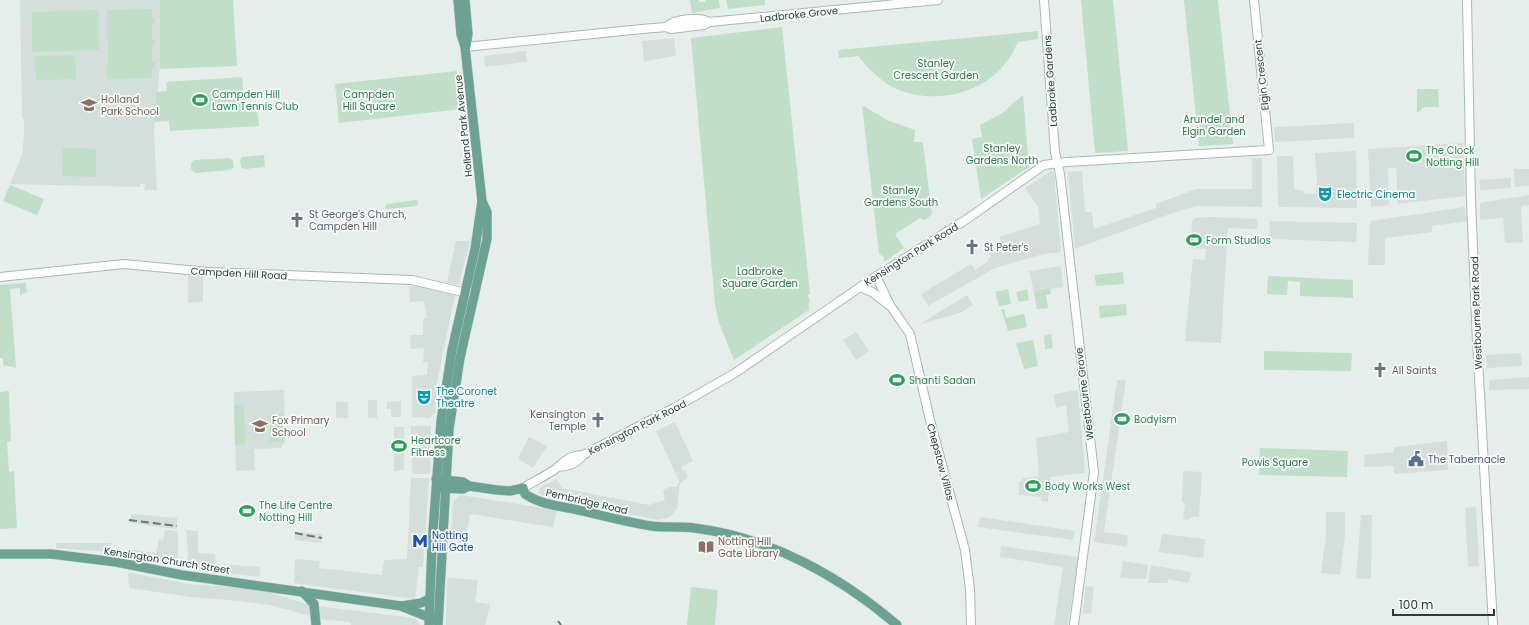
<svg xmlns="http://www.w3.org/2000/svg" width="1529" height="625" font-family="Poppins,sans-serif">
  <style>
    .built { fill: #d4deda }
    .green { fill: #c0dec8 }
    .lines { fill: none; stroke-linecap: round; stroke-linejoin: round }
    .secondary-casing { stroke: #a5bab2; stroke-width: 10 }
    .primary-casing { stroke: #c2cac8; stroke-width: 10 }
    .secondary { stroke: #fff; stroke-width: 8 }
    .primary { stroke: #6ca294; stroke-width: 9 }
    .rail { stroke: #607b74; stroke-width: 2; stroke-dasharray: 8 4; stroke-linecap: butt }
    .labels { text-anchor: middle; stroke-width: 3.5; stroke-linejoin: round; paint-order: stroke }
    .street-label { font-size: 10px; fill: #254039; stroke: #f7fbf9 }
    .park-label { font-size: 10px; fill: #30774b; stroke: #f7fbf9 }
    .leisure-label { font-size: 10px; fill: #27864d; stroke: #f7fbf9; text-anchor: start }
    .education-label { font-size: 10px; fill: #785e54; stroke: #f7fbf9; text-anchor: start }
    .culture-label { font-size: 10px; fill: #0d838f; stroke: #f7fbf9; text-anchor: start }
    .worship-label { font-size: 10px; fill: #5b616d; stroke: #f7fbf9; text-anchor: start }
    .service-label { font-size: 10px; fill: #4e5e75; stroke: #f7fbf9; text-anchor: start }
    .transit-label { font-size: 10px; fill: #164399; stroke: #f7fbf9; text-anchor: start }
  </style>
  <rect width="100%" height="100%" fill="#e6eeeb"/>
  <g class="built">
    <path d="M20,0h140l1,55 -7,77 3,58h-13l1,-6h-5v3l-130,-3 12,-29 2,-20v-16h-2z"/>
    <path d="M674,38l2,18 -32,5 -2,-20z"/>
    <path d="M526,51l1,11 -42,5 -1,-11z"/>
    <path d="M1354,123v15l-79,4 -1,-15z"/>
    <path d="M1463,143l2,53 -67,8 -2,-36h-8l1,37 -18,2 -3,-58z"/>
    <path d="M1356,151l1,57 -79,-1 -1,-51h16l1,33 10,2v3h11l2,-13 -2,-28z"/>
    <path d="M1252,158h10v49l-66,-1 -26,8 -93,34h-2l-7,-76 14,-1 3,41h7l2,17 62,-21v-4l40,-15h56z"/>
    <path d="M1514,169h15v17l-14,1z"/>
    <path d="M1051,171l3,2 7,79 -18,2 -48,14 -67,38 -7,-12 50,-30 4,6 14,-9 -2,-2 4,-2 -3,-6 14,-7 -3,-7 41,-13 -2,-17 -13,-19z"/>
    <path d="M1511,178v10l-31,2 -1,-10z"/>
    <path d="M1529,195v10l-8,1 2,36 -18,1 -2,-25 -23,2v-17z"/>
    <path d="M1465,207l2,14 -35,5v6l-47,6v27h-17l2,-42 1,-2z"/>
    <path d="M1211,217l46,2v10l-29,-1 -7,115 -36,-2 8,-82 12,1 1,-11 -15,-1 1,-27 3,-3z"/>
    <path d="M1270,221l87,2 -1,19 -87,-3z"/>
    <path d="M456,241h14l-11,44 -12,-3z"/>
    <path d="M1061,266l2,21 -29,5 -5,-21z"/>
    <path d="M188,275l15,2v25l-15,1z"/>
    <path d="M409,286h9l37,9 -18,86 -2,31 -5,6 -18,-1v-41l15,-1 1,-13h-5l1,-14 -13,1 -1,-14h13v-16l4,-1 -3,-17 -14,1z"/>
    <path d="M967,295l6,10 -13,8 -40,11z"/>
    <path d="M856,332l13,19 -13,9 -13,-20z"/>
    <path d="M1521,353l1,13 -35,2 -1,-13z"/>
    <path d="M1529,377v12l-40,1v-10z"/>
    <path d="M1117,380h9l-22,152 24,3 -1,12 -33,-5z"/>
    <path d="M284,390l1,53 -3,2v3l-28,1 1,21 -19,1 -2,-79z"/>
    <path d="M1078,390l7,83 -35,4 -2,25 -7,-1v-4l-22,-2v-13l3,-1v-2l17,-3 -3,-38 33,-6 -3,-27 -10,3 -2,-14z"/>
    <rect x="368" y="400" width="9" height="18"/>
    <path d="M401,401v16h-10v-8h-4v-7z"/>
    <rect x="336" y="402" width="12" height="16"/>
    <path d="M675,422l18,39 -12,6 2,4 2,-1 3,7 -8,6 -3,25 -7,9 -11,3 -112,-23 -9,-4 2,-6 17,-8 5,9 87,17 16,-5 -2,-10 7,-3h7l2,-6 -3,-6 6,-4 -6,3 -20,-43z"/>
    <path d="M411,426h20l-1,48h-18z"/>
    <path d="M394,427h10v43l-10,1z"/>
    <path d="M529,437l18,9 -14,22 -15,-9z"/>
    <path d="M1447,441l1,29 -54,4v-8l-30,1 1,-12 29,-3v-5z"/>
    <path d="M1183,471l19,1 -3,45h-7l-5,3 -4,-1 2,-16 -3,-1z"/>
    <path d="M411,478h18l-6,89h-4l-4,32 -121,-16 1,-24 25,2 -1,7 63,7 2,-15 23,-1z"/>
    <path d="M460,495l97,15 -4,17 -83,-13 -3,19 -16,-2 2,-29z"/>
    <path d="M1476,507l3,59 -11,1 -3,-59z"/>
    <path d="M1326,512h19v25l-5,38 -19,-2 5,-38z"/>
    <path d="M131,514l46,4v11l-47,-6z"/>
    <path d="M1361,515h11l-1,64 -15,-1z"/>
    <path d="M980,517l95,14 -2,9 -95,-13z"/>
    <path d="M165,530l13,1v36l-50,-10 -1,-8 29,4 3,-14 4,1z"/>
    <path d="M186,530l12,1v22l17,1 1,18 -29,-3 1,-17z"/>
    <path d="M295,532l27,2 -1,9 -26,-3z"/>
    <path d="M1162,534l43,5 -2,19 -44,-6z"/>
    <path d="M56,543h55v9l-55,-4z"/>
    <path d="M1001,546l77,11 -10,68h-14l9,-58 -63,-10z"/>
    <path d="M1123,561l25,4 -2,14 -26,-1z"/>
    <path d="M224,564l36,3v10l-35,-4z"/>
    <path d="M1151,565l39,7 2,1 -4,10 -19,-4 -2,4h-19z"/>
    <path d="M131,573l57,11 70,5 52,16v11l-40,-11 -31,-4 -49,-4 -61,-9 -1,-14z"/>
    <path d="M447,578l31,2 -3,22 15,2 -5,21h-39z"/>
    <path d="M1086,586l8,1 -3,27 -8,-1z"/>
    <path d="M317,606l98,12 5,7h-69v-3l-33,-3z"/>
  </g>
  <g class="green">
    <path d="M160,0h73l4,66 -77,3z"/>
    <path d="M690,0h9v2h6l1,-2h13l1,8 -28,5z"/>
    <path d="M726,0h39v5l-37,4z"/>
    <path d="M1081,0h32l15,151 -33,2z"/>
    <path d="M1184,0h34l15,144 -34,2z"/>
    <path d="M152,9v9h2v5l-2,1v16h2v6h-2v16l3,1v5h-3v10l-44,1 -2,-16h2l-1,-53z"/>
    <path d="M98,10l1,40 -67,2v-40z"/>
    <path d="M782,27l28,267 -2,1 2,8h-2l1,7 -75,50 -15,-37 -4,-19 -24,-266z"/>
    <path d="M1038,31v8l-20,3c-4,8 -8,16 -14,23 -27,33 -81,41 -117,19 -11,-8 -20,-17 -29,-28l-19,2 -1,-8z"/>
    <path d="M75,55l1,24 -40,1 -1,-24z"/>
    <path d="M457,71l4,38 -122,14 -4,-39z"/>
    <path d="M242,77l2,28h-3l1,4 15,-1 2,18 -89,5 -1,-10 -15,1 3,-30 10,-1 -1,-9z"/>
    <path d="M1417,89h21l1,18h-15l-7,6z"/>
    <path d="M1023,95l6,72 -48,32 -9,-60 10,-2 -2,-12 21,-11z"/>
    <path d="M862,105l25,15 28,10 -1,12h7l2,2 9,70 -7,6 -5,-2 -25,16 9,14 -20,14v-5l-5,-3z"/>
    <path d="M63,148l33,1v28l-34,-1z"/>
    <path d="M264,155l1,12 -21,2 -3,-2 -1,-7 2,-3z"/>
    <path d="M229,158l4,2 1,7 -4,3 -35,3 -4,-4v-6l3,-3z"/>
    <path d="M10,185l34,14 -7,16 -34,-14z"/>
    <path d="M417,200l1,3 -1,3 -30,3 -2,-2 2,-3z"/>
    <path d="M1123,272l1,12 -28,2 -1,-11z"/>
    <path d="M1268,276l85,4v18l-53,-2v-14l-12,-1 -1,14 -20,-1z"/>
    <path d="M26,283l1,9 -7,3v-7l-10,1 6,79 -13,-3v-7h-3v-73z"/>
    <path d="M1050,288l1,6 -5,1 2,13 -11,1 -3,-17z"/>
    <path d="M1008,289l3,15 -12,2 -4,-14z"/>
    <path d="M1027,289l2,11 -10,2 -3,-10z"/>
    <path d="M1126,304l1,11 -27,3 -1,-12z"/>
    <path d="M1001,309h3l2,9 18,-4 3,13 -19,4z"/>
    <path d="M1051,334l2,14 -8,1 -1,-13z"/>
    <path d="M1033,340l5,26 -14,3 -8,-26z"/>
    <path d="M1264,351l88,2 -1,18 -87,-1z"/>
    <path d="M9,391l2,50 -4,1 2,30 5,-1 3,57 -17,1v-137z"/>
    <path d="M234,405h10l1,39 -10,1z"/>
    <rect x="270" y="414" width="12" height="9"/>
    <rect x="270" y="424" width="12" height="8"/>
    <path d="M282,433l1,9h-13v-8z"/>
    <path d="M1260,448l88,3 -1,26 -88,-2z"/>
    <path d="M693,587l25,3 -3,35h-28l4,-37z"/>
  </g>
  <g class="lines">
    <defs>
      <g id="secondary">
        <path d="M1044,0l11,152 5,22 34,298 -20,153"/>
        <path d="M1467,0l4,200 6,142 16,283"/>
        <path d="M666,27c9,-8 33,-11 43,-5"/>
        <path d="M465,47l177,-18 24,-2 5,2 33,-4 5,-3 229,-22"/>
        <path d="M876,276l14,29 20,29 20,86 35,130 5,39 1,36"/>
        <path d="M0,277l124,-13 85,8 203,8 55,13 4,-1"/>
        <path d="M860,287l12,5 17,13"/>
        <path d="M558,467c11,-1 18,-3 25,-12"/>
        <path d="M523,488c11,-7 25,-13 35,-21 10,-8 11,-11 25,-12l91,-47 61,-35 134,-92 98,-62 77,-54 23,-3 202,-12 -15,-150"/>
      </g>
      <g id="primary">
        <path d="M465,0l3,34 -2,12"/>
        <path d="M436,479l27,3 6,4 28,4 13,1 13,-3 2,6c15,10 32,12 49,15 26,6 52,13 77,17 15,2 29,0 43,2 75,9 146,48 203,97"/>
        <path d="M440,488l23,1 6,-3"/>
        <path d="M0,554h51l65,8 66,13 219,31 37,15"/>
        <path d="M302,591l12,13 2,21"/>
        <path d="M402,606l19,-3 8,-4"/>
        <path d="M429,625l3,-80 9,-124 11,-71 23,-101 7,-48 -17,-154 -4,-13 -3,-34"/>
        <path d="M438,625l11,-196 11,-71 27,-119v-27l-5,-11"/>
      </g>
    </defs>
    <use href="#secondary" class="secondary-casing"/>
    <use href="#primary" class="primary-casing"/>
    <use href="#secondary" class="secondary"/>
    <use href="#primary" class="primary"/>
    <g class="rail">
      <path d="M129,520l48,6"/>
      <path d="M295,533l27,5"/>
      <path d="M558,621l3,4"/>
    </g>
  </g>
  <defs>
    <symbol id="stadium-bare" viewBox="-9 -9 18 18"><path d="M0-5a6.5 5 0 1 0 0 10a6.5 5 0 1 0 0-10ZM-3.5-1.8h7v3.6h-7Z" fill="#2e9e5b" stroke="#f7fbf9" stroke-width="2.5" paint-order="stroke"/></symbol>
    <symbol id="school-bare" viewBox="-9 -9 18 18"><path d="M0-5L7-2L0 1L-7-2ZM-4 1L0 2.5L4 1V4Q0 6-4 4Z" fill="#8d6e63" stroke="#f7fbf9" stroke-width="2.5" paint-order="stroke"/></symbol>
    <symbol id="theatre-bare" viewBox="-9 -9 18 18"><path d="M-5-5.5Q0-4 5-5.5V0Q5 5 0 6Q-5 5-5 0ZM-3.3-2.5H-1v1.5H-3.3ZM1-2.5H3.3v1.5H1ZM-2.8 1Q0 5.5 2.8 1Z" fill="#0f9aa8" stroke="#f7fbf9" stroke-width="2.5" paint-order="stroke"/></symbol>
    <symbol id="church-bare" viewBox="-9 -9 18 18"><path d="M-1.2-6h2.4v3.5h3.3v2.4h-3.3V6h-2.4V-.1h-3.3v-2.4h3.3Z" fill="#6b7280" stroke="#f7fbf9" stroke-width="2.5" paint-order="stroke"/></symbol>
    <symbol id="civic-bare" viewBox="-9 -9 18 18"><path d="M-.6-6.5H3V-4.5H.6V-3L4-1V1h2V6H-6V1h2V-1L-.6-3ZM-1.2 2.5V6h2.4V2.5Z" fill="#5c6f8a" stroke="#f7fbf9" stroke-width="2.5" paint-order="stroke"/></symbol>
    <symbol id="metro-bare" viewBox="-9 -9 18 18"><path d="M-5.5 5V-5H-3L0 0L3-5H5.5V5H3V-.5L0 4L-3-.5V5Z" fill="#1a4fb4" stroke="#f7fbf9" stroke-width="2.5" paint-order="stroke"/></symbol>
    <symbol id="library-bare" viewBox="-9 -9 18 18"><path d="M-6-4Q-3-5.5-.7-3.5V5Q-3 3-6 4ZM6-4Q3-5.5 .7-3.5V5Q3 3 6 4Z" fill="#8d6e63" stroke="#f7fbf9" stroke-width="2.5" paint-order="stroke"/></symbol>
  </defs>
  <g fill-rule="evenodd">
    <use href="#stadium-bare" x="189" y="89" width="22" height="22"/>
    <use href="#school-bare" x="78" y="94" width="22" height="22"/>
    <use href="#stadium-bare" x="1403" y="145" width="22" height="22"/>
    <use href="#theatre-bare" x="1314" y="183" width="22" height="22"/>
    <use href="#church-bare" x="286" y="209" width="22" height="22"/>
    <use href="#stadium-bare" x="1183" y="229" width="22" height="22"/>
    <use href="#church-bare" x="961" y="236" width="22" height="22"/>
    <use href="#church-bare" x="1369" y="359" width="22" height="22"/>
    <use href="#stadium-bare" x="886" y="369" width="22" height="22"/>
    <use href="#theatre-bare" x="413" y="386" width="22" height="22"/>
    <use href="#stadium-bare" x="1111" y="408" width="22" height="22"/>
    <use href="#church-bare" x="587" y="409" width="22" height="22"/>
    <use href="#school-bare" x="249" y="415" width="22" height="22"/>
    <use href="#stadium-bare" x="388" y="435" width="22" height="22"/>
    <use href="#civic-bare" x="1405" y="448" width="22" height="22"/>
    <use href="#stadium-bare" x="1022" y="475" width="22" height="22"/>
    <use href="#stadium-bare" x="236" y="500" width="22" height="22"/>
    <use href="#metro-bare" x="409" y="530" width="22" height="22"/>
    <use href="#library-bare" x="695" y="536" width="22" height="22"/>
  </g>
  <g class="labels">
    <g class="street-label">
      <text transform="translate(799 14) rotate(-6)" y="4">Ladbroke Grove</text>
      <text transform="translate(1261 75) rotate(-96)" y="4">Elgin Crescent</text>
      <text transform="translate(1050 81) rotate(-94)" y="4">Ladbroke Gardens</text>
      <text transform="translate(463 126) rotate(-96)" y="4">Holland Park Avenue</text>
      <text transform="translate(911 254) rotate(-32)" y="4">Kensington Park Road</text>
      <text transform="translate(239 273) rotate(3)" y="4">Campden Hill Road</text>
      <text transform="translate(1476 313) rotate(-92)" y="4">Westbourne Park Road</text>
      <text transform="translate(1084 394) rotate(-97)" y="4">Westbourne Grove</text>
      <text transform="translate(637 427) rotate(-27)" y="4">Kensington Park Road</text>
      <text transform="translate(941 462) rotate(75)" y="4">Chepstow Villas</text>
      <text transform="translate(587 501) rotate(13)" y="4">Pembridge Road</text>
      <text transform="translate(167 560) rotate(9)" y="4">Kensington Church Street</text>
    </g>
    <g class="park-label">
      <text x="936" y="67">Stanley<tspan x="936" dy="12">Crescent Garden</tspan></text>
      <text x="369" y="98">Campden<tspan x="369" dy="12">Hill Square</tspan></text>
      <text x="1214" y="123">Arundel and<tspan x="1214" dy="12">Elgin Garden</tspan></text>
      <text x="1002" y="152">Stanley<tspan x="1002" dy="12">Gardens North</tspan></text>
      <text x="901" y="194">Stanley<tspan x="901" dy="12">Gardens South</tspan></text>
      <text x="760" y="275">Ladbroke<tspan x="760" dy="12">Square Garden</tspan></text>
      <text x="1275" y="466">Powis Square</text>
    </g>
    <g class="leisure-label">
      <text x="212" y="98">Campden Hill<tspan x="212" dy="12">Lawn Tennis Club</tspan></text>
      <text x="1426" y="154">The Clock<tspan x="1426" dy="12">Notting Hill</tspan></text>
      <text x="1206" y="244">Form Studios</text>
      <text x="909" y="384">Shanti Sadan</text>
      <text x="1134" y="423">Bodyism</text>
      <text x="411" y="444">Heartcore<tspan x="411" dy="12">Fitness</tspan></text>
      <text x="1045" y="490">Body Works West</text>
      <text x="259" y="509">The Life Centre<tspan x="259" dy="12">Notting Hill</tspan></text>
    </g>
    <g class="education-label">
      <text x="101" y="103">Holland<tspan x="101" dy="12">Park School</tspan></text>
      <text x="272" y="424">Fox Primary<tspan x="272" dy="12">School</tspan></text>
      <text x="718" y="545">Notting Hill<tspan x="718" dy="12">Gate Library</tspan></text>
    </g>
    <g class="culture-label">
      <text x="1337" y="198">Electric Cinema</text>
      <text x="436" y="395">The Coronet<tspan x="436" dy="12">Theatre</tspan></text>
    </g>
    <g class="worship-label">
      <text x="309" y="218">St George's Church,<tspan x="309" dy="12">Campden Hill</tspan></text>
      <text x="984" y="251">St Peter's</text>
      <text x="1392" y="374">All Saints</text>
      <text x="586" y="418" text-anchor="end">Kensington<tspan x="586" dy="12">Temple</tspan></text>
    </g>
    <g class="service-label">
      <text x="1428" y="463">The Tabernacle</text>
    </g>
    <g class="transit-label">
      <text x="432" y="539">Notting<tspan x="432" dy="12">Hill Gate</tspan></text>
    </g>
  </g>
  <path d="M1393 609v6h101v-6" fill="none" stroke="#254039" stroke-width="2"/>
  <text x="1399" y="609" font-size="12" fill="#254039" stroke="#f7fbf9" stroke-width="3" paint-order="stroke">100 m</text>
</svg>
